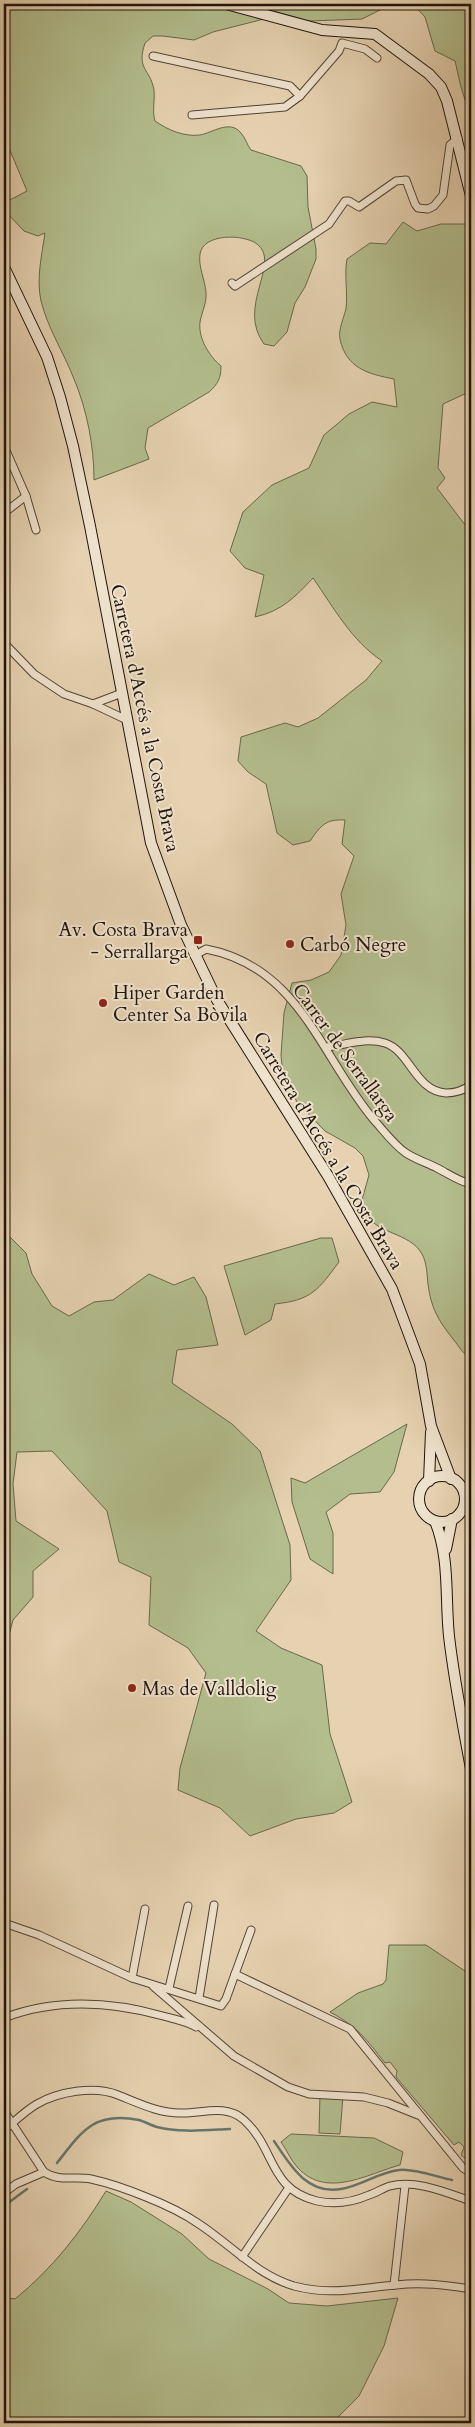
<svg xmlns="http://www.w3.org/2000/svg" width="475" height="2427" font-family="Cardo,serif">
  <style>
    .green { fill: #b3bd8d; stroke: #68684d }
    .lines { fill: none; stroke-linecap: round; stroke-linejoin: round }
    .stream { stroke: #66766b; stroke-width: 2.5 }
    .street-casing { stroke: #504436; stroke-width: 9 }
    .secondary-casing { stroke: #1e140d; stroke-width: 12 }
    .street { stroke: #efe2cc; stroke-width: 7 }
    .secondary { stroke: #efe2cc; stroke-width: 10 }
    .poi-dot { fill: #8f2418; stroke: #efe2cc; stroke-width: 2 }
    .labels { text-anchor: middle; stroke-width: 4; stroke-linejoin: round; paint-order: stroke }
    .street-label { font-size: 19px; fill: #1e140d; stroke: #efe2cc }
    .poi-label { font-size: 19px; fill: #1e140d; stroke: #efe2cc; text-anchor: start }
  </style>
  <rect width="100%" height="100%" fill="#e6d2b1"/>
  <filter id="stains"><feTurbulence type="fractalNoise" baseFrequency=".004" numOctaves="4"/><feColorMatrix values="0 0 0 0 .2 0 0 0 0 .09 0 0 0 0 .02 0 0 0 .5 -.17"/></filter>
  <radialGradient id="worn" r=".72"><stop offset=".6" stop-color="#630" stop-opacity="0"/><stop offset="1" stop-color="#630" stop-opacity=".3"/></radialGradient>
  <g class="green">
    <path d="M4,4h388l-30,15 -78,3 -20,-3 -51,13 -19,8 -31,-4h-10l-8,7c-9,27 5,25 9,47 1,11 -2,21 1,31 13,9 29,16 45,14 12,-2 30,-16 41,-2 4,4 6,12 10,17l50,16 6,10 1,31 8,42v10l-11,28 -10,16 -8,29 -13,14 -10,-2c-28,-38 18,-81 -7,-100 -13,-10 -54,-11 -57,10 -2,12 5,26 6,38 1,11 -4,19 -6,30 -2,16 9,34 21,44 0,12 -3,18 -12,26l-61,36 -3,20 4,11 -55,21c0,-34 -7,-70 -20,-101 -10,-26 -26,-50 -33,-78 -5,-22 1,-47 4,-68l-7,3 -14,-5 -20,-21v-7l23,-12 -23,-55z"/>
    <path d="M413,4h58v115l-10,-32 -6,-26 -20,-10 -10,-34z"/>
    <path d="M471,220v171l-28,13 -5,64 7,10 -8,10 32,42h2v827c-9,-3 -12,-11 -18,-18 -15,-19 -22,-31 -25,-55 -1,-9 -1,-21 -6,-30 -12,-22 -46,-19 -60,-44v-10l7,-25 -6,-19 -8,-8 -30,-17 -28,-29 -14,-27 -2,-20 3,-42 8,-30 19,-3 18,-8 12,-17 5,-30 -5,-31 13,-38 -12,-12 3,-24c-19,-1 -24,5 -35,21l-17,4 -16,-12 -11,-49 -18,-12 -10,-11 3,-24 44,-14 13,4 20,-9 48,-38 16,-19c-31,-21 -48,-53 -69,-83 -18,19 -31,33 -58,39l9,-42 -19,-7 -15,-17 13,-39 29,-27 37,-17 15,-33 25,-21 23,-12 25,5 -3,-28c-26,-5 -48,-11 -54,-40 -2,-9 4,-22 6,-30 2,-17 -2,-34 1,-50l23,-16 16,1 17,-22 14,9 24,-7h25z"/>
    <path d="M9,1236l17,17 6,21 20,32 17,10 25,-14 19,-2 36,-26 25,11 20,-8 12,20 12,48 -41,5 -5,33 60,41 28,27 30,94 1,35 -35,51 25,17 41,17 8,69 22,68 -18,11 -38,6 -46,17 -30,-28 -42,-18 2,-22 26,-95 -18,-25 -39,-23 2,-48 -32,-15 -12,-51 -55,-60 -35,1 -4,32 3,37 43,28 -26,22v26l-20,23 -9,34v-415z"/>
    <path d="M321,1238h11l7,24c-21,28 -27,38 -64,42l-4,16 -26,15 -21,-69z"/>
    <path d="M407,1424l-13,48 -14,20 -30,2 -24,18 7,21v41l-23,-15 -18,-57 -1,-24 14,5z"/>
    <path d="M389,1945h37l45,30v188l-10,-8 3,-8 -5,-5 -5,3 -58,-68 1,-6 -7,-9 -5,1c-19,-24 -27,-36 -55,-51l28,-19 25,-9 3,-4z"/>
    <path d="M320,2095l23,1 -3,38 -21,-1z"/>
    <path d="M291,2134l83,4 29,14 -3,13c-33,9 -73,34 -102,3 -7,-7 -11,-18 -17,-26z"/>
    <path d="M106,2191l25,11 51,32 27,25 59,30 21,14 38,3 71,-8 -14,48 -25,50 -27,27h-209l-27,-5 -2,5h-90v-126l11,2c37,-30 66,-67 91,-108z"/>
  </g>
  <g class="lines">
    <g class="stream">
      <path d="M274,2141c16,24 33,54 67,48 20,-3 38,-17 58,-19 14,-2 38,7 53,10"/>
      <path d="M57,2163c25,-32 37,-52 82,-43 6,2 12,5 18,7 23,6 50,3 73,2"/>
      <path d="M4,2206l23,-17"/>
    </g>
    <defs>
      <g id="street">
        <path d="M153,56l137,30 10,10"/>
        <path d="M192,115l93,-8 15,-11 39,-45 3,-8 23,6 12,9"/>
        <path d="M232,283l3,3 94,-62 16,-23h4l10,6 37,-26 10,-1 9,24 3,4 10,1 6,-3 9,-11 7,-50 8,-7"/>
        <path d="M4,446l22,50 10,34"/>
        <path d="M4,513l22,-17"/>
        <path d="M4,643l30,31 30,20 29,10 29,-11"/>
        <path d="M93,704l34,16"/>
        <path d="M194,956l12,-7c94,18 114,107 168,171 10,11 20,25 32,33 9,6 21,10 31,15 10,5 23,14 34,16"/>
        <path d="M327,1047c18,-2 39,-10 58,-4 25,8 30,48 61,50 9,0 18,-3 25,-8"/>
        <path d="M463,1493l8,3"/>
        <path d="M462,1509l9,-4"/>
        <path d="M4,1923l35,12 93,43 89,28 5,-7 9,-25 115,55 113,139 8,5"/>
        <path d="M235,1974l16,-44"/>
        <path d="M132,1978l13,-69"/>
        <path d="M153,1986l81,70 54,31 21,7 55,3 24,6 30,12"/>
        <path d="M169,1988l19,-82"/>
        <path d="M199,1998l15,-93"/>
        <path d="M4,2018c52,-20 105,-17 159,-2 11,3 23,5 33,11"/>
        <path d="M4,2111l40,61c15,10 30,4 47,7 18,4 38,11 55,18 18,7 37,16 53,27 32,21 58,51 95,62 38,10 65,2 102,-1 26,-3 50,0 75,4"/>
        <path d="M4,2130c10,-8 21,-19 33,-26 21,-12 57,-19 81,-9 20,8 42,19 65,18 21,0 43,-9 61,7 32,29 24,69 73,81 18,4 36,1 52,-6 7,-2 14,-7 21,-9 26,-7 57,7 81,15"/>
        <path d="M4,2193l12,-9 28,-12"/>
        <path d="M242,2257l46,-68"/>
        <path d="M394,2285l11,-99"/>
      </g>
      <g id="secondary">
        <path d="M226,4l96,26 53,4 54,40 12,13 6,14 24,95"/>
        <path d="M4,267l43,90 13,40 13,49 17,80 61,317 30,82 36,75 111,176 64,113 28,75 11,62 20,53"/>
        <circle cx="442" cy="1499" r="23"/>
        <path d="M429,1481l2,-49"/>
        <path d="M435,1521c15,37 10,76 14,115 5,44 14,89 22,133"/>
        <path d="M446,1549l6,-30"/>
      </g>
    </defs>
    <use href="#street" class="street-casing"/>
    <use href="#secondary" class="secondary-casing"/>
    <use href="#street" class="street"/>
    <use href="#secondary" class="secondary"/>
  </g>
  <g class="poi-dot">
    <rect x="193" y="935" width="10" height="10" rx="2.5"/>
    <circle cx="290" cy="944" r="5"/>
    <circle cx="103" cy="1003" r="5"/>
    <circle cx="132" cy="1688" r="5"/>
  </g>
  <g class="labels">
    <g class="street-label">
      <text transform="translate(146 718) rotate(78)" y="7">Carretera d'Accés a la Costa Brava</text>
      <text transform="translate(346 1052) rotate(54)" y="7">Carrer de Serrallarga</text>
      <text transform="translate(329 1150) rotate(59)" y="7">Carretera d'Accés a la Costa Brava</text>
    </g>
    <g class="poi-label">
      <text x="188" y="936" text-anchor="end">Av. Costa Brava<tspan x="188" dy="22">- Serrallarga</tspan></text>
      <text x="300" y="951">Carbó Negre</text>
      <text x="113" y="999">Hiper Garden<tspan x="113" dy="22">Center Sa Bòvila</tspan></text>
      <text x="142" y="1695">Mas de Valldolig</text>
    </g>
  </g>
  <rect width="475" height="2427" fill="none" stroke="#e6d2b1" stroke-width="20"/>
  <rect x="5" y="5" width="465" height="2417" fill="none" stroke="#1e140d" stroke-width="2.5"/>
  <rect x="10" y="10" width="455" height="2407" fill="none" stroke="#1e140d"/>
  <rect width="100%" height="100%" filter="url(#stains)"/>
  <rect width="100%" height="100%" fill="url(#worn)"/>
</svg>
